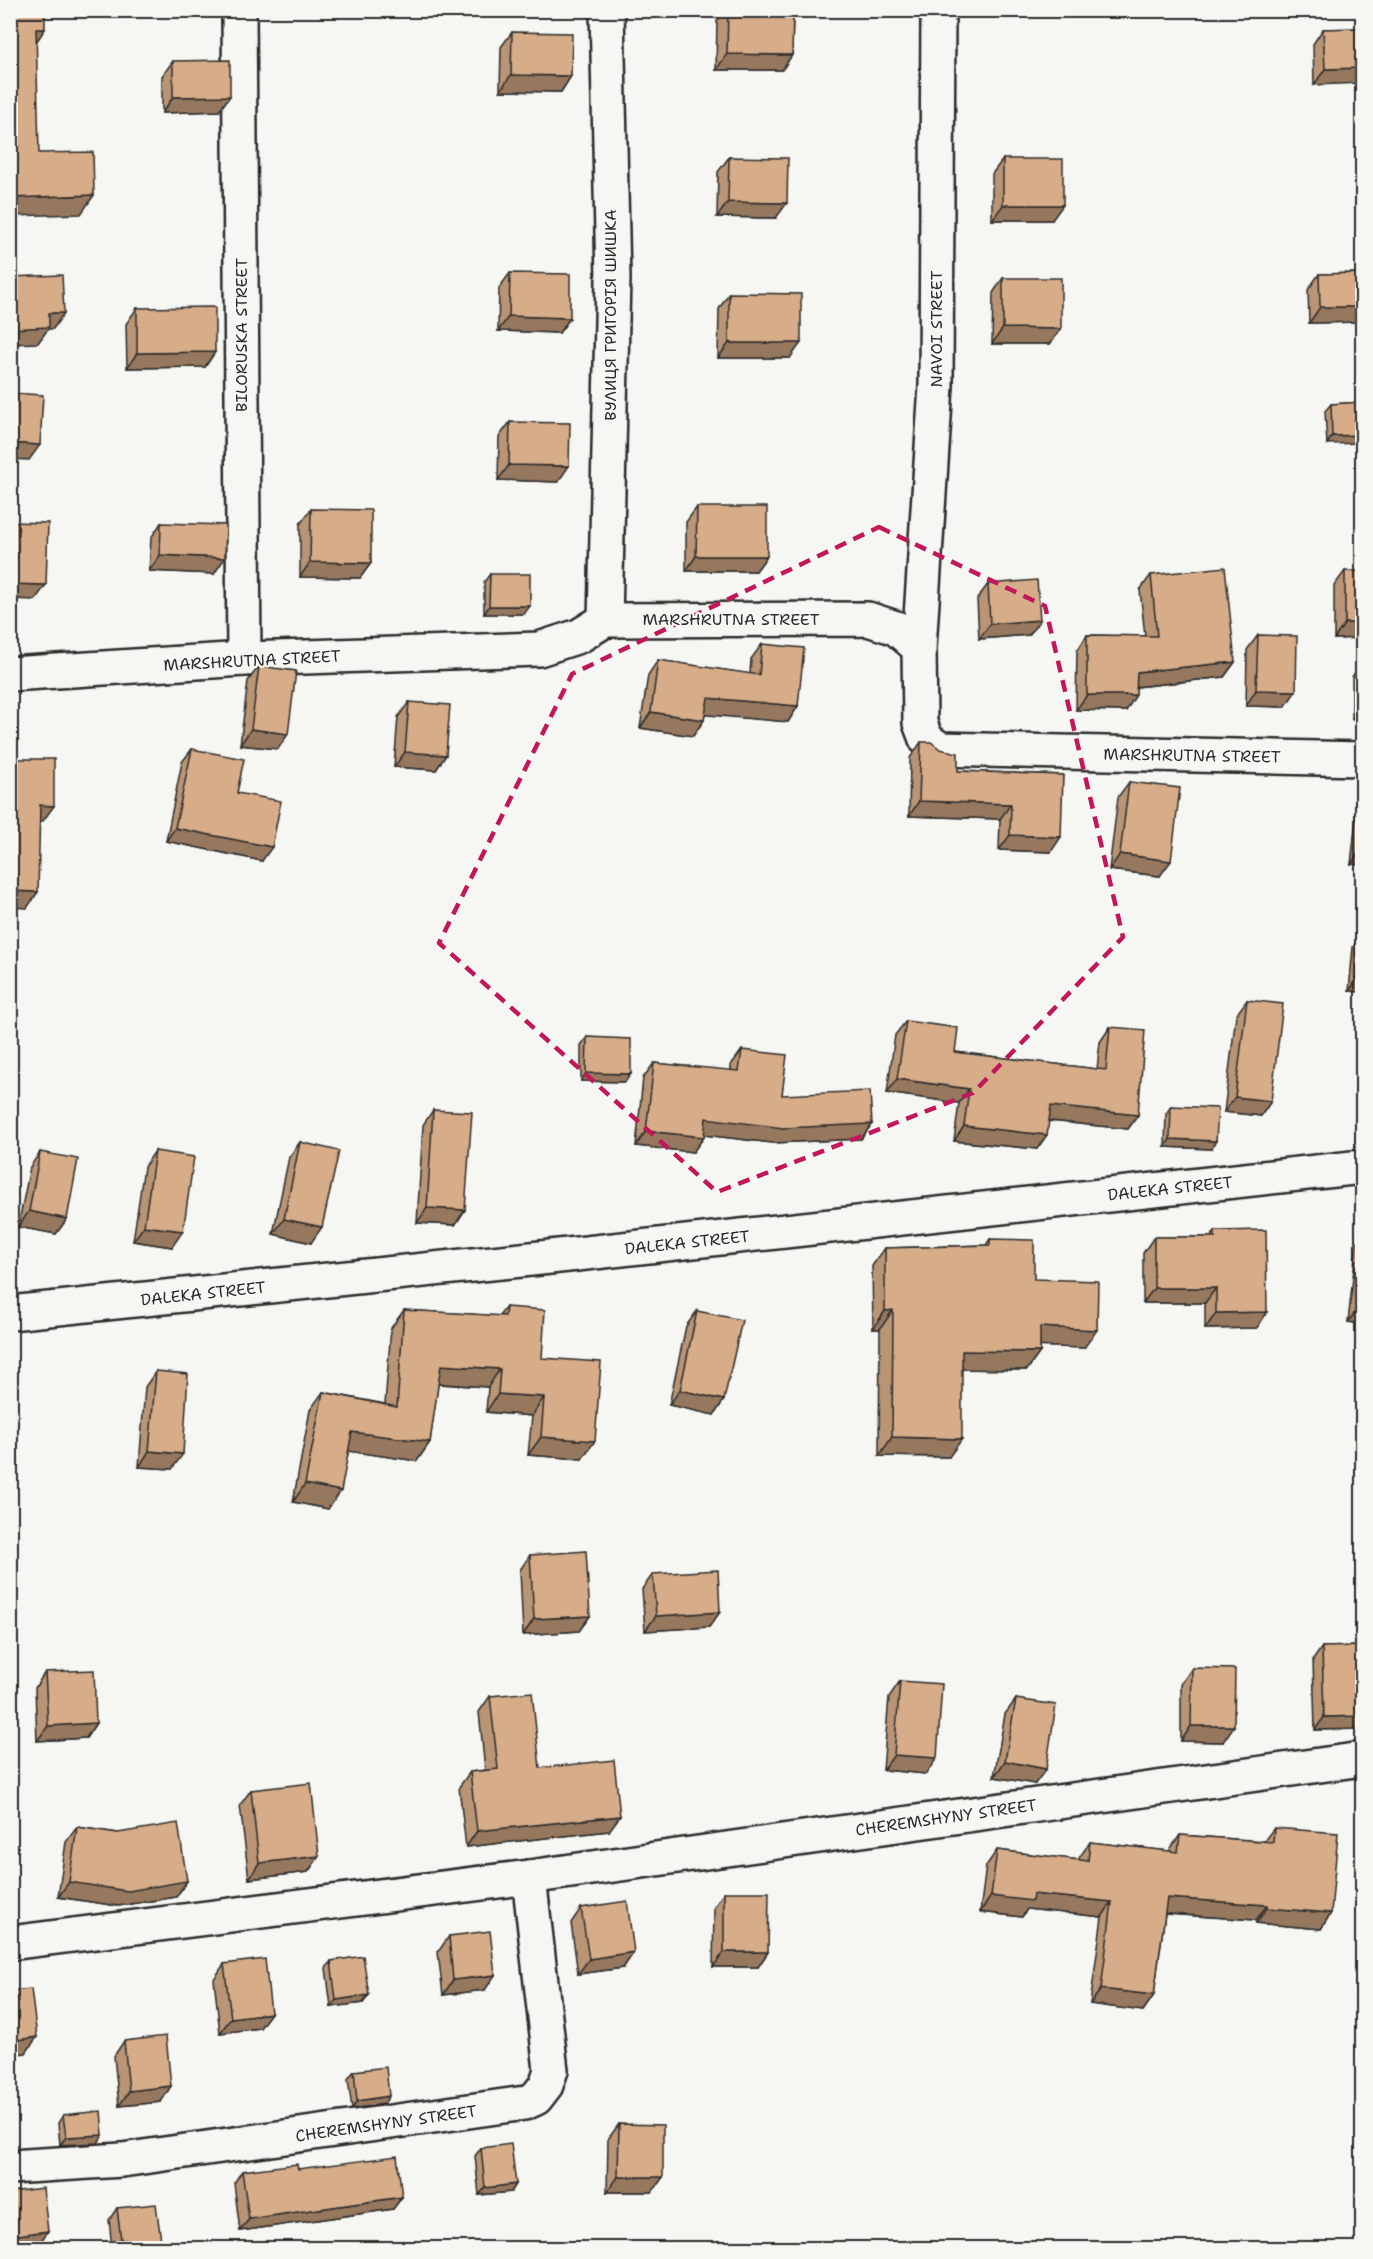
<svg xmlns="http://www.w3.org/2000/svg" width="1373" height="2259" font-family="'Shantell Sans',sans-serif">
  <style>
    .lines { fill: none; stroke-linecap: round; stroke-linejoin: round }
    .minor-casing { stroke: #2b2b2b; stroke-width: 38 }
    .minor { stroke: #f6f6f2; stroke-width: 33 }
    .wall { fill: #b99475; stroke: #2b2b2b; stroke-width: 1.5 }
    .shaded-wall { fill: #96785f; stroke: #2b2b2b; stroke-width: 1.5 }
    .building { fill: #d7ac88; stroke: #2b2b2b; stroke-width: 1.5 }
    .marked { fill: none; stroke: #c2185b; stroke-width: 4.5; stroke-dasharray: 12 8; stroke-linejoin: round }
    .labels { text-anchor: middle; stroke-width: 4.5; stroke-linejoin: round; paint-order: stroke }
    .street-label { font-size: 16px; fill: #2b2b2b; stroke: #f6f6f2 }
  </style>
  <rect width="100%" height="100%" fill="#f6f6f2"/>
  <filter id="ink" filterUnits="userSpaceOnUse"><feTurbulence type="fractalNoise" baseFrequency=".0167" numOctaves="2"/><feDisplacementMap in="SourceGraphic" scale="12" xChannelSelector="R" yChannelSelector="G"/><feConvolveMatrix kernelMatrix="1 2 1 2 8 2 1 2 1" color-interpolation-filters="sRGB"/></filter>
  <g filter="url(#ink)">
    <g class="lines">
      <defs>
        <g id="minor">
          <path d="M239,10l5,649"/>
          <path d="M605,620l8,-341 -6,-269"/>
          <path d="M919,648l17,-262 2,-376"/>
          <path d="M10,674l234,-15 295,-10 40,-13 26,-16 263,-1 28,9 23,20 1,75 6,16 14,10 422,10"/>
          <path d="M10,1313l540,-56 812,-90"/>
          <path d="M10,1943l519,-66 833,-118"/>
          <path d="M10,2167l112,-7 403,-57 11,-5 10,-13 5,-15 -22,-193"/>
        </g>
      </defs>
      <use href="#minor" class="minor-casing"/>
      <use href="#minor" class="minor"/>
    </g>
    <g class="wall">
      <path d="M725,10h68l-1,45 -10,15h-66l1,-49z"/>
      <path d="M1362,28l-48,57 -1,-41 10,-15z"/>
      <path d="M512,32l59,44 -10,16 -61,-1 1,-44z"/>
      <path d="M173,61l46,50 -57,2v-37z"/>
      <path d="M729,157l47,61 -59,-1 1,-45z"/>
      <path d="M1003,159l49,61h-60v-46z"/>
      <path d="M510,273l60,45 -11,15 -61,-2 1,-43z"/>
      <path d="M1362,273v49l-53,1 -1,-33 11,-16z"/>
      <path d="M1003,278l58,51 -11,15h-58l1,-51z"/>
      <path d="M729,293l61,65h-72l1,-49z"/>
      <path d="M137,308l78,44 -10,15 -78,1 -1,-44z"/>
      <path d="M1362,402l-35,42 -2,-33 6,-7z"/>
      <path d="M510,422l48,60 -60,-2 1,-43z"/>
      <path d="M697,507l70,49 -11,15h-70v-49z"/>
      <path d="M311,509l60,54 -11,15 -60,-1v-53z"/>
      <path d="M161,523l53,51 -65,-3 2,-33z"/>
      <path d="M1345,571l17,67 -28,1v-53z"/>
      <path d="M490,574l34,40h-40v-32z"/>
      <path d="M1151,575l84,87 -11,15 -87,10 -11,24 -50,-1 1,-59 10,-16 58,1 -5,-46z"/>
      <path d="M988,584l41,51 -50,4 -2,-40z"/>
      <path d="M1258,635l27,72 -39,-1 1,-56z"/>
      <path d="M762,644l36,62 -10,16 -83,-8 -1,6 -11,16 -53,-8 8,-53 10,-15 92,14 1,-15z"/>
      <path d="M1362,661v57l-10,1v-42z"/>
      <path d="M259,666l19,83 -38,-4 8,-64z"/>
      <path d="M409,702l37,53 -10,15 -42,-3 4,-50z"/>
      <path d="M921,742l37,29 105,4 -12,77 -52,-2 1,-31 -91,-3 1,-58z"/>
      <path d="M192,749l45,44 25,68 -96,-20 16,-79z"/>
      <path d="M1129,782l31,94 -51,-6 9,-73z"/>
      <path d="M1362,802v63l-11,-1 6,-54z"/>
      <path d="M1362,933v59l-13,-1 4,-44z"/>
      <path d="M1247,1000l24,101 -10,15 -37,-4 12,-97z"/>
      <path d="M906,1021l49,31 142,17 3,-27 10,-15 28,88 -10,14 -79,-8 -12,28 -83,-8 5,-38 -72,-10 8,-58z"/>
      <path d="M587,1037l38,45 -44,-1v-36z"/>
      <path d="M742,1050l40,45 90,29 -11,15 -88,4 -69,-8v2l-11,15 -57,-6 7,-68 11,-15 77,8v-6z"/>
      <path d="M1171,1106l40,43 -46,-2 1,-33z"/>
      <path d="M433,1110l32,100 -10,15 -38,-2 6,-98z"/>
      <path d="M300,1142l11,101 -38,-9 16,-77z"/>
      <path d="M155,1151l17,96 -39,-6 11,-74z"/>
      <path d="M40,1152l27,67 -11,15 -38,-7 12,-60z"/>
      <path d="M1215,1231l52,81 -10,16 -52,1v-26h-62v-50l11,-16h57z"/>
      <path d="M1362,1234v90l-14,-2 9,-81z"/>
      <path d="M990,1239l44,40 50,69 -44,-2v6l-13,18 -65,-1 -13,88 -70,-1 1,-127h-7l-1,-63 13,-18 101,-3z"/>
      <path d="M506,1307l36,51 40,101 -54,-4 4,-39 -46,-4 2,-25 -50,-3 -8,58 -13,19 -68,-10 -21,58 -35,-7 17,-92 13,-18 62,12 6,-76 13,-18 95,6z"/>
      <path d="M697,1311l27,89 -10,15 -45,-10 17,-79z"/>
      <path d="M156,1371l16,98 -33,-2 6,-80z"/>
      <path d="M530,1555l60,61 -11,15 -56,4 -3,-65z"/>
      <path d="M653,1574l67,38 -11,15 -64,4 -3,-42z"/>
      <path d="M1362,1646v83l-47,1 -2,-70 9,-13z"/>
      <path d="M1192,1668l31,74 -42,-1v-57z"/>
      <path d="M45,1672l51,51 -10,15 -49,3 -2,-53z"/>
      <path d="M900,1681l26,93 -43,-4 6,-73z"/>
      <path d="M490,1696l50,72 69,63 -143,16 -7,-60 11,-15 15,-2 -6,-58z"/>
      <path d="M1016,1699l19,85 -41,-7 11,-63z"/>
      <path d="M251,1790l68,66 -11,16 -59,7 -9,-74z"/>
      <path d="M77,1827l41,6 69,48 -11,16 -58,9 -60,-9 8,-55z"/>
      <path d="M1274,1828l57,85 -10,16 -65,-6v-3l-91,-6 -11,81 -11,16 -53,-7 12,-87 -75,-8 -5,8 -42,-5 6,-46 11,-16 82,10v-2l11,-16 79,9 11,-16 84,6z"/>
      <path d="M724,1892l44,60 -10,15h-45l1,-60z"/>
      <path d="M581,1908l53,44 -11,16 -45,6 -7,-51z"/>
      <path d="M449,1936l36,54 -42,5 -5,-43z"/>
      <path d="M331,1961l38,34 -6,8 -32,4 -5,-39z"/>
      <path d="M224,1964l36,64 -40,5 -6,-54z"/>
      <path d="M124,2041l37,61 -42,4 -5,-50z"/>
      <path d="M354,2071l30,33 -32,5 -4,-30z"/>
      <path d="M63,2115l35,28 -38,2 -2,-22z"/>
      <path d="M619,2124l44,53 -11,15h-45l1,-53z"/>
      <path d="M481,2148l35,36 -5,8 -32,3 -4,-39z"/>
      <path d="M298,2169l104,28 -9,12 -153,22 -6,-48 8,-12z"/>
      <path d="M117,2208l45,40h-50l-3,-28z"/>
    </g>
    <g class="shaded-wall">
      <path d="M36,29h9l-12,18z"/>
      <path d="M727,54l65,1 -10,15h-66z"/>
      <path d="M1362,68v15l-48,2 11,-16z"/>
      <path d="M511,75l60,1 -10,16 -61,-1z"/>
      <path d="M230,96l-11,15 -57,2 11,-16z"/>
      <path d="M94,195l-13,19 -71,2v-18z"/>
      <path d="M728,202l59,1 -11,15 -59,-1z"/>
      <path d="M1003,205h60l-11,15h-60z"/>
      <path d="M1320,307h42v15l-53,1z"/>
      <path d="M49,313h15l-11,16h-5l-10,14 -28,1v-15z"/>
      <path d="M509,316l61,2 -11,15 -61,-2z"/>
      <path d="M1003,328l58,1 -11,15h-58z"/>
      <path d="M729,343h72l-11,15h-72z"/>
      <path d="M215,352l-10,15 -78,1 10,-15z"/>
      <path d="M1362,435v8l-35,1 5,-8z"/>
      <path d="M10,443l30,2 -11,15 -19,-1z"/>
      <path d="M509,465l60,1 -11,16 -60,-2z"/>
      <path d="M160,555l65,3 -11,16 -65,-3z"/>
      <path d="M696,556h71l-11,15h-70z"/>
      <path d="M310,562l61,1 -11,15 -60,-1z"/>
      <path d="M10,584l36,1 -11,15 -25,-1z"/>
      <path d="M489,606h41l-6,8h-40z"/>
      <path d="M1040,620l-11,15 -50,4 11,-15z"/>
      <path d="M1345,623h17v15l-28,1z"/>
      <path d="M1235,662l-11,15 -98,11 11,-16z"/>
      <path d="M1256,690l40,1 -11,16 -39,-1z"/>
      <path d="M1087,695h49l-10,16 -50,-1z"/>
      <path d="M708,698l90,8 -10,16 -91,-8z"/>
      <path d="M1362,704v14l-10,1z"/>
      <path d="M651,712l53,8 -11,16 -53,-8z"/>
      <path d="M251,729l37,5 -10,15 -38,-4z"/>
      <path d="M405,752l41,3 -10,15 -42,-3z"/>
      <path d="M919,801l92,3 -11,15 -91,-3z"/>
      <path d="M40,805l14,1 -11,15h-13z"/>
      <path d="M175,828l97,19 -10,14 -96,-20z"/>
      <path d="M1010,835l51,2 -10,15 -52,-2z"/>
      <path d="M1362,848v17l-11,-1z"/>
      <path d="M1120,854l51,7 -11,15 -51,-6z"/>
      <path d="M10,891l28,1 -11,16 -17,-1z"/>
      <path d="M1360,975l2,1v16l-13,-1z"/>
      <path d="M586,1073l45,1 -6,8 -44,-1z"/>
      <path d="M897,1079l72,10 -10,14 -72,-10z"/>
      <path d="M1235,1097l36,4 -10,15 -37,-4z"/>
      <path d="M1051,1106l87,9 -10,14 -87,-9z"/>
      <path d="M706,1118l166,6 -11,15 -88,4 -78,-9z"/>
      <path d="M964,1126l83,9 -10,14 -83,-8z"/>
      <path d="M646,1131l58,6 -11,15 -57,-6z"/>
      <path d="M1170,1139l46,2 -5,8 -46,-2z"/>
      <path d="M427,1208l38,2 -10,15 -38,-2z"/>
      <path d="M29,1211l38,8 -11,15 -38,-7z"/>
      <path d="M284,1219l38,8 -11,16 -38,-9z"/>
      <path d="M144,1226l39,5 -11,16 -39,-6z"/>
      <path d="M1154,1288h62l-11,15h-62z"/>
      <path d="M1359,1307l3,1v16l-14,-2z"/>
      <path d="M893,1310l-13,19h-7l12,-18z"/>
      <path d="M1267,1312l-10,16 -52,1 11,-16z"/>
      <path d="M1040,1327l57,3 -13,18 -57,-2z"/>
      <path d="M962,1351l78,1 -13,18 -78,-1z"/>
      <path d="M441,1365l59,4 -12,18 -60,-4z"/>
      <path d="M680,1390l44,10 -10,15 -45,-10z"/>
      <path d="M498,1394l46,3 -12,19 -46,-4z"/>
      <path d="M352,1432l78,10 -13,19 -77,-11z"/>
      <path d="M541,1437l54,4 -13,18 -54,-4z"/>
      <path d="M892,1437l70,2 -13,18 -70,-1z"/>
      <path d="M149,1451l34,3 -11,15 -33,-2z"/>
      <path d="M305,1484l36,7 -13,18 -35,-7z"/>
      <path d="M720,1612l-11,15 -64,4 11,-15z"/>
      <path d="M590,1616l-11,15 -56,4 11,-16z"/>
      <path d="M1362,1716v13l-47,1 9,-13z"/>
      <path d="M96,1723l-10,15 -49,3 11,-15z"/>
      <path d="M1191,1726h43l-11,16 -42,-1z"/>
      <path d="M894,1755l43,3 -11,16 -43,-4z"/>
      <path d="M1005,1761l41,8 -11,15 -41,-7z"/>
      <path d="M620,1816l-11,15 -143,16 11,-16z"/>
      <path d="M319,1856l-11,16 -59,7 10,-16z"/>
      <path d="M187,1881l-11,16 -58,9 -60,-9 11,-15z"/>
      <path d="M1033,1894l79,8 -10,15 -75,-8 -5,8 -42,-5 11,-16z"/>
      <path d="M1167,1898l100,7 -11,15 -100,-7z"/>
      <path d="M1267,1908l64,5 -10,16 -65,-6z"/>
      <path d="M634,1952l-11,16 -45,6 11,-15z"/>
      <path d="M724,1952h44l-10,15h-45z"/>
      <path d="M495,1975l-10,15 -42,5 10,-15z"/>
      <path d="M1101,1989l53,6 -11,16 -53,-7z"/>
      <path d="M369,1995l-6,8 -32,4 5,-7z"/>
      <path d="M271,2013l-11,15 -40,5 11,-15z"/>
      <path d="M37,2037l-11,16 -16,2v-14z"/>
      <path d="M171,2086l-10,16 -42,4 10,-15z"/>
      <path d="M389,2096l-5,8 -32,5 5,-8z"/>
      <path d="M103,2135l-5,8 -38,2 6,-8z"/>
      <path d="M618,2177h45l-11,15h-45z"/>
      <path d="M516,2184l-5,8 -32,3 6,-7z"/>
      <path d="M402,2197l-9,12 -153,22 9,-12z"/>
      <path d="M48,2231l-11,16 -16,1h-11v-12z"/>
      <path d="M121,2240h5l-6,8h-4z"/>
    </g>
    <g class="building">
      <path d="M10,10h35v19h-9l3,124 54,-1 1,43 -84,3z"/>
      <path d="M728,10h65l-1,45 -65,-1z"/>
      <path d="M1362,28v40l-37,1 -2,-40z"/>
      <path d="M512,32l60,1 -1,43 -60,-1z"/>
      <path d="M230,60v36l-57,1v-36z"/>
      <path d="M729,157l59,1 -1,45 -59,-1z"/>
      <rect x="1003" y="159" width="60" height="46"/>
      <path d="M510,273l60,1v44l-61,-2z"/>
      <path d="M1362,273v34h-42l-1,-33z"/>
      <path d="M62,275l2,38h-15v14l-39,2v-52z"/>
      <path d="M1003,278h58v51l-58,-1z"/>
      <path d="M729,293l72,1v49h-72z"/>
      <path d="M215,307v45l-78,1v-45z"/>
      <path d="M10,393l33,2 -3,50 -30,-2z"/>
      <path d="M1362,402v33l-30,1 -1,-32z"/>
      <path d="M510,422l60,1 -1,43 -60,-1z"/>
      <path d="M697,507h70v49h-71z"/>
      <path d="M311,509l60,1v53l-61,-1z"/>
      <path d="M10,522l38,1 -2,62 -36,-1z"/>
      <path d="M161,523l65,2 -1,33 -65,-3z"/>
      <path d="M1225,567l10,95 -98,10 -1,23h-49v-60l70,1 -6,-61z"/>
      <rect x="1345" y="571" width="17" height="52"/>
      <path d="M490,574h40v32h-41z"/>
      <path d="M1037,580l3,40 -50,4 -2,-40z"/>
      <path d="M1258,635l39,1 -1,55 -40,-1z"/>
      <path d="M762,644l42,4 -6,58 -90,-8 -4,22 -53,-8 7,-52 101,15z"/>
      <path d="M259,666l37,5 -8,63 -37,-5z"/>
      <path d="M409,702l41,3 -4,50 -41,-3z"/>
      <path d="M921,742h10l9,7 18,4v18l105,4 -2,62 -51,-2 1,-31 -92,-3z"/>
      <path d="M192,749l52,10 -7,34 44,8 -9,46 -97,-19z"/>
      <path d="M10,759h44v47l-14,-1 -2,87 -28,-1z"/>
      <path d="M1129,782l51,6 -9,73 -51,-7z"/>
      <path d="M1362,942v34l-2,-1z"/>
      <path d="M1247,1000l36,4 -12,97 -36,-4z"/>
      <path d="M906,1021l52,7 -3,24 151,18 4,-43 35,3 -7,85 -87,-9 -4,29 -83,-9 5,-37 -72,-10z"/>
      <path d="M587,1037l44,2v35l-45,-1z"/>
      <path d="M742,1050l45,5 -5,40 88,-4 2,33 -89,4 -77,-10 -2,19 -58,-6 8,-68 85,8z"/>
      <path d="M1171,1106l47,2 -2,33 -46,-2z"/>
      <path d="M433,1110l39,2 -7,98 -38,-2z"/>
      <path d="M300,1142l39,9 -17,76 -38,-8z"/>
      <path d="M155,1151l39,6 -11,74 -39,-5z"/>
      <path d="M40,1152l38,7 -11,60 -38,-8z"/>
      <path d="M1266,1230l1,82 -51,1v-25h-62v-51h61v-6z"/>
      <path d="M990,1239l44,1v39l64,2 -1,49 -57,-3v25l-78,-1v88l-70,-2 1,-127 -8,1v-63l105,-3z"/>
      <path d="M1362,1276v32l-3,-1z"/>
      <path d="M506,1307l39,3 -3,48 59,4 -6,79 -54,-4 3,-40 -46,-3 2,-25 -59,-4 -11,77 -78,-10 -11,59 -36,-7 18,-92 74,15 7,-97 101,6z"/>
      <path d="M697,1311l45,9 -18,80 -44,-10z"/>
      <path d="M156,1371l32,3 -5,80 -34,-3z"/>
      <path d="M586,1551l4,65 -56,3 -4,-64z"/>
      <path d="M718,1570l2,42 -64,4 -3,-42z"/>
      <path d="M1362,1646v70l-38,1 -2,-70z"/>
      <path d="M1192,1668l43,1 -1,57h-43z"/>
      <path d="M94,1670l2,53 -48,3 -3,-54z"/>
      <path d="M900,1681l42,3 -5,74 -43,-3z"/>
      <path d="M532,1692l8,76 74,-8 6,56 -143,15 -7,-59 28,-3 -8,-73z"/>
      <path d="M1016,1699l40,6 -10,64 -41,-8z"/>
      <path d="M311,1783l8,73 -60,7 -8,-73z"/>
      <path d="M178,1823l9,58 -59,10 -59,-9 8,-55 41,6z"/>
      <path d="M1274,1828l64,5 -7,80 -64,-5v-3l-100,-7 -13,97 -53,-6 11,-87 -79,-8 -1,7 -41,-5 6,-46 91,11 2,-19 88,10 2,-17 93,7z"/>
      <path d="M724,1892h45l-1,60h-44z"/>
      <path d="M627,1901l7,51 -45,7 -8,-51z"/>
      <path d="M490,1931l5,44 -42,5 -4,-44z"/>
      <path d="M363,1956l6,39 -33,5 -5,-39z"/>
      <path d="M265,1959l6,54 -40,5 -7,-54z"/>
      <path d="M31,1989l6,48 -27,4v-50z"/>
      <path d="M166,2036l5,50 -42,5 -5,-50z"/>
      <path d="M386,2067l3,29 -32,5 -3,-30z"/>
      <path d="M101,2111l2,24 -37,2 -3,-22z"/>
      <path d="M619,2124l44,1v52h-45z"/>
      <path d="M511,2144l5,40 -31,4 -4,-40z"/>
      <path d="M397,2156l5,41 -153,22 -7,-48 55,-7 1,5z"/>
      <path d="M43,2188l5,43 -38,5v-44z"/>
      <path d="M156,2204l6,44h-35l-1,-8h-5l-4,-32z"/>
      <path d="M1322,2246l10,2h-11z"/>
    </g>
  </g>
  <path class="marked" d="M879,527l166,79 78,331 -150,156 -256,99 -278,-249 133,-269z"/>
  <g class="labels">
    <g class="street-label">
      <text transform="translate(610 315) rotate(-90)" y="6">ВУЛИЦЯ ГРИГОРІЯ ШИШКА</text>
      <text transform="translate(936 329) rotate(-90)" y="6">NAVOI STREET</text>
      <text transform="translate(241 335) rotate(-90)" y="6">BILORUSKA STREET</text>
      <text x="731" y="625">MARSHRUTNA STREET</text>
      <text transform="translate(252 660) rotate(-3)" y="6">MARSHRUTNA STREET</text>
      <text transform="translate(1192 755) rotate(1)" y="6">MARSHRUTNA STREET</text>
      <text transform="translate(1170 1188) rotate(-6)" y="6">DALEKA STREET</text>
      <text transform="translate(687 1242) rotate(-6)" y="6">DALEKA STREET</text>
      <text transform="translate(203 1293) rotate(-6)" y="6">DALEKA STREET</text>
      <text transform="translate(946 1817) rotate(-8)" y="6">CHEREMSHYNY STREET</text>
      <text transform="translate(386 2123) rotate(-8)" y="6">CHEREMSHYNY STREET</text>
    </g>
  </g>
  <rect width="1373" height="2259" fill="none" stroke="#f6f6f2" stroke-width="36"/>
  <rect x="18" y="18" width="1337" height="2223" fill="none" stroke="#2b2b2b" stroke-width="2" filter="url(#ink)"/>
</svg>
